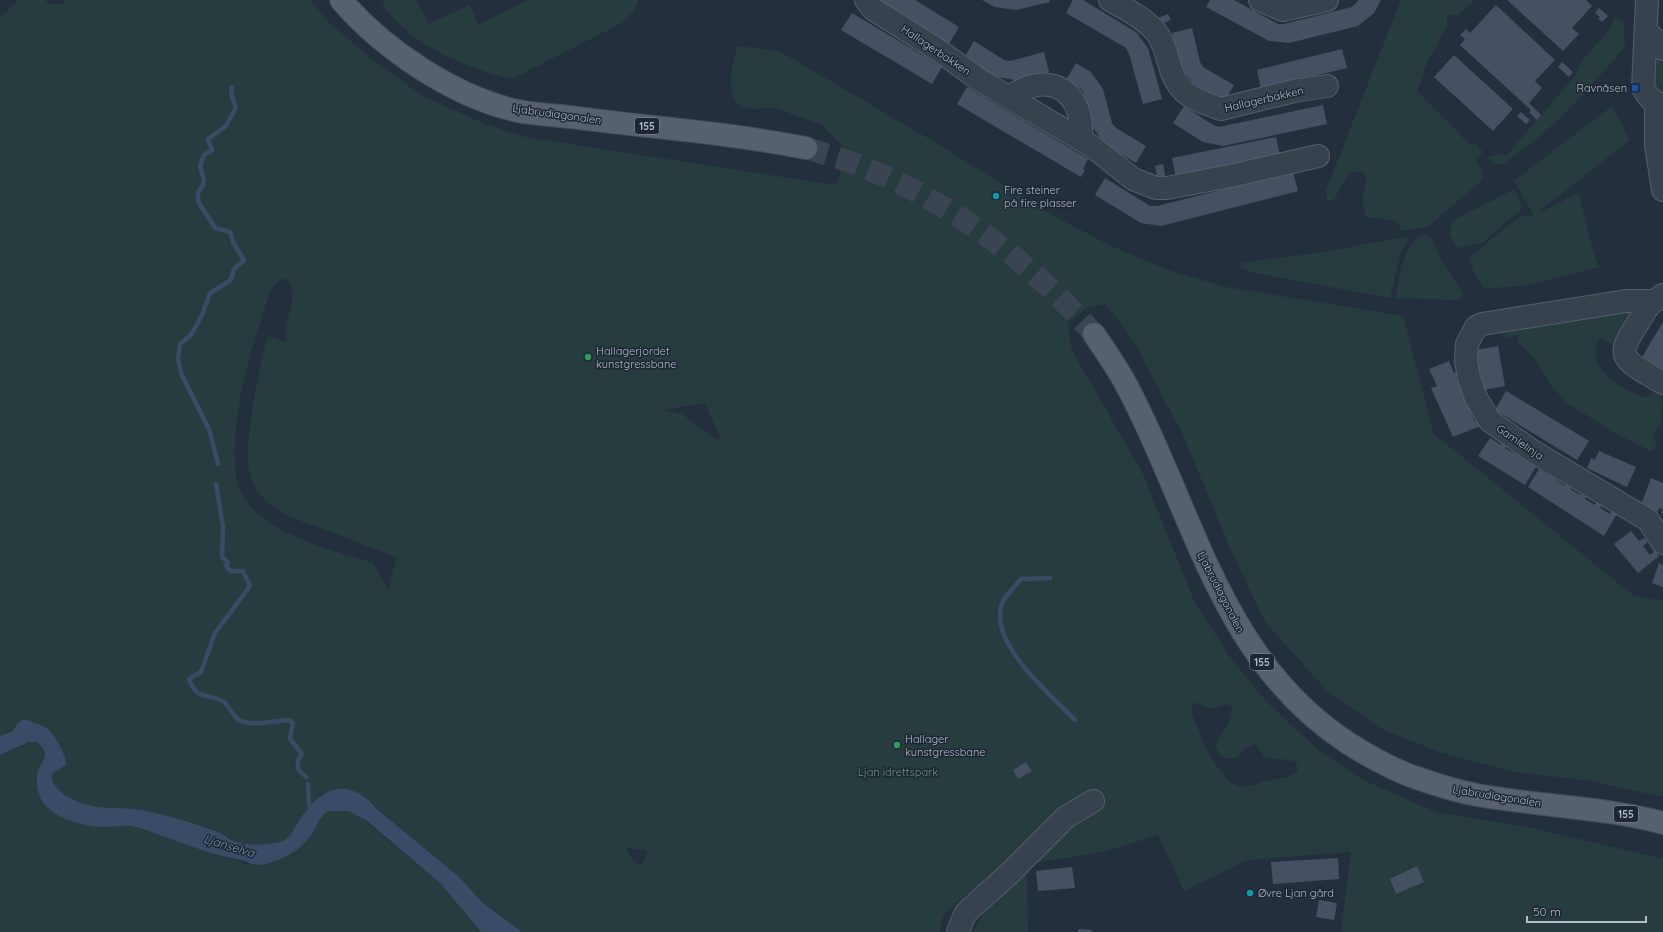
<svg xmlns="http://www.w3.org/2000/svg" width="1663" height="932" font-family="Quicksand,sans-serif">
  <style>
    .green { fill: #263c3f; fill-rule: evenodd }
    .water { fill: #394c67 }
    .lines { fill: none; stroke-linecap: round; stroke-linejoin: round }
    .stream { stroke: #394c67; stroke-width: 4.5 }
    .building { fill: #455162 }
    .major-tunnel { stroke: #3a4453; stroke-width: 22; stroke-dasharray: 22 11; stroke-linecap: butt }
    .minor-casing { stroke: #565f6c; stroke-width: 24 }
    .major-casing { stroke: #414a57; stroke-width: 24 }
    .minor { stroke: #38414e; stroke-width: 22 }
    .major { stroke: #56606e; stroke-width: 22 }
    .transit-dot { fill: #1a4fb4; stroke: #1d2633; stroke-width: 1.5 }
    .culture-dot { fill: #0f9aa8; stroke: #1d2633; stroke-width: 1.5 }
    .leisure-dot { fill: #2e9e5b; stroke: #1d2633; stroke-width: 1.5 }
    .labels { text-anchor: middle; stroke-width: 3; stroke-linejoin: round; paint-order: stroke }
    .shield { fill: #1d2633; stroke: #878f9c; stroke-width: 1 }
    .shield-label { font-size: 10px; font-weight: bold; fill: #b4bcc9 }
    .street-label { font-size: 11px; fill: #b4bcc9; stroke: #1d2633 }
    .poi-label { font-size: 11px; fill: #b4bcc9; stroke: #1d2633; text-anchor: start }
    .park-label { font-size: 11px; fill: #6b9a76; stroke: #1d2633 }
    .water-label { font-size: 12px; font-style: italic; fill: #7c92b1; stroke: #1d2633 }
  </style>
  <rect width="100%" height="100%" fill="#242f3e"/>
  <g class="green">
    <path d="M18,0h27l4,4h14l3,-4h244l19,23 44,37 51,37 62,27 39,13 310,48 6,-13 1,-27 -20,-20 -47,-17 -27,1 -13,-7c-7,-20 -4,-36 3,-56l41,5 164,96 100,63 70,37 58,24 55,16 177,29 31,118 200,162 29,5v196l-72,-16 -76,-9 -73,-19 -58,-23 -56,-38 -62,-69 -34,-70 -48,-116 -50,-95 -28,-38 -19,4 -19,15 3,26 72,125 52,129 37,57 35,42 52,49 46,30 71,31 97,16 130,31v73h-322l10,-80 -104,8 -63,31 -26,-56 -54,17 -77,12 1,68h-55l16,-28 35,-39 -48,22 -33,28 -3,17h-418l-39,-29 -25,-27 -80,-66 -4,-6 -53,-8c-7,7 -13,13 -19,20 -6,10 -10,24 -23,27 -15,3 -34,3 -48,-3 -4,-3 -8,-6 -13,-8 -17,-7 -37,-12 -55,-17 -25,-6 -53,-3 -78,-11 -13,-4 -35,-14 -33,-30l14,-9 -28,-41 -17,-4 -8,11 -13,5v-719zM286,278c14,12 2,37 -1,52 0,4 1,8 2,12l-19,-6c-9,34 -24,99 -19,133 2,11 7,22 15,30 16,17 43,24 65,32 23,9 45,18 68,26l-9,33 -15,-27c-43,-14 -99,-25 -128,-64 -5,-7 -8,-16 -9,-25 -6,-51 10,-109 26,-157 5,-13 8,-36 24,-39zM705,403l16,36 -7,-1 -32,-24 -18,-4zM1198,703c11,8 18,5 29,1l5,3c0,16 -11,24 -16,39l4,10 7,3 11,-2 6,-9 12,-4 9,14 24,2 7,2 2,10c-10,6 -21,7 -32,9 -10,2 -21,9 -30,4 -20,-9 -40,-57 -45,-77l2,-4zM625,847l22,4 -4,12 -4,2 -5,-3z"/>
    <path d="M386,0h30l13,24 40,-19 10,19 49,-24h111l-5,10 -14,14 -108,55c-47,-11 -100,-33 -130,-74z"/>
    <path d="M1401,0h73l-17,16 -10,-2v12l-19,35 -11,30 54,55 4,-3 8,9 -8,8 8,12v7l-55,48 -27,4 -4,-10 -31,-4 -4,-18 4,-17 -2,-11 -14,1 -17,29 -6,-1 -1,-10z"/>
    <path d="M1614,18l9,2 2,27c-33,37 -64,75 -104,104 -6,4 -13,11 -20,13 -6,2 -9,-3 -13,-7l12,-4 6,3 70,-81c5,-23 32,-34 38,-57z"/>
    <path d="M1655,56l3,1 5,6v32l-8,-4 -3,-14z"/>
    <path d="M1612,106l18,34 -94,74 43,-21 12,51 8,23 -76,19 -38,3 -10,-13 -6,-19 51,-41 14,-1 -20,-34z"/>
    <path d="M1515,189l7,19 -39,35 -26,5c-6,-10 -9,-15 -5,-27z"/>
    <path d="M1424,235h4l4,3 9,22 22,33 -1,5 -4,2 -62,-2c4,-21 5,-54 28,-63z"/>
    <path d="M1410,236l-10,19 -10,43 -98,-18 -41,-8 -11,-5 2,-4 5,-1 70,-9z"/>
    <path d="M1639,309l-24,37 -16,-8c-3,8 -5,16 -2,24 4,15 33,30 47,36l10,-6 8,6 -1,25 -5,5 -3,8 4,4 -3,9 -4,2 -37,-19 -47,-30 -16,-18 -15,-26 -17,-15v-6l3,-3 -17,4 -3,-11z"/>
    <path d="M33,741c16,4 12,20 5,30l13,38 24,13 13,3 49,2 91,31c11,1 15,6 24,7 21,3 45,-13 59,-29 6,-8 8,-19 17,-25h21l8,3 83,69 41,49h-481v-177z"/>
  </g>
  <path class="water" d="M24,719c7,2 14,5 21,8 8,5 22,28 21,38l-14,9c-2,16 20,26 33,30 18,6 39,3 57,6 25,5 52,13 76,22 5,2 8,5 13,8 14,6 30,5 45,3 15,-2 18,-16 26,-27 24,-33 49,-37 76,-6l80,66 25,27 39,29h-41l-41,-49 -73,-62 -18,-10h-21c-9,6 -11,16 -17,25 -11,14 -28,24 -45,28 -15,3 -17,-3 -29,-5 -25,-4 -48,-14 -72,-22 -9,-3 -19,-8 -29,-10 -10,-2 -22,0 -33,0 -20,-1 -44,-7 -58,-22 -7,-7 -10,-25 -7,-34 6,-13 12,-17 -1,-29h-8l-29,13v-19l13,-5 5,-8z"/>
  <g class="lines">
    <g class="stream">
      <path d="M218,464l-9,-35 -28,-56 -3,-15 2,-14 11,-9 11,-20 8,-22 21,-13 3,-11 10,-9 -11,-18 -3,-10 -15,-4 -17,-27v-8l5,-8 1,-5 -4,-14 4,-11 8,-5 -4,-11 18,-13 10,-19 -5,-13 1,-7"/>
      <path d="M216,484l7,43 -1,30 6,6 -2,2 4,6h13l7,15 -35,47 -14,39 -12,7c8,24 23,13 36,24 9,9 8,19 26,20 11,1 25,-2 37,-3l5,3 -3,16 12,15 -4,6v9l8,8"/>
      <path d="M1050,578l-29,1c-5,7 -16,16 -19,24 -14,40 48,91 73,117"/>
      <path d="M308,784l1,20 3,7"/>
    </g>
  </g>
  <g class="building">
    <path d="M876,0h39l44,27 -10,17z"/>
    <path d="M982,0h67l1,2 -34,8 -21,-3z"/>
    <path d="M1073,0h10l53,32 12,16 14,51 -19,5 -14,-50 -3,-6 -60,-35z"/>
    <path d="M1210,0h24l44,24h6l68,-17 7,-7h22l-7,13 -16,13 -69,17 -20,-2 -63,-34z"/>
    <path d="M1507,0h79l6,6 -20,22 7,6 -16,17z"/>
    <path d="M1496,5l59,55 -20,21 7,7 -13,15 12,12 -4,5 -8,-8 2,-2 -71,-65 5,-6 -5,-4 6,-6 4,4z"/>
    <path d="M1599,8l9,8 -6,6 -4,-3 2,-2 -5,-4z"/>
    <path d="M852,13l90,54 -10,17 -91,-54z"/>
    <path d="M1168,14l3,6 -10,4 -3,-6z"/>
    <path d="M1192,28l8,34 3,5 31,18 -10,17 -30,-18 -13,-17 -9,-34z"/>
    <path d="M974,41l30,19 6,1 34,-9 5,20 -34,8 -22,-4 -29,-18z"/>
    <path d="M1342,49l5,19 -86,21 -4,-19z"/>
    <path d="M1454,55l59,54 -20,22 -59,-54z"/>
    <path d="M1562,62l11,10 -4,5 -11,-10z"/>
    <path d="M1076,63l15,9 12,17 9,34 4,5 30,18 -10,17 -30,-18 -13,-17 -9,-34 -3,-5 -15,-9z"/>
    <path d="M967,87l121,72 -5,10 2,1 -4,7 -124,-73z"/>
    <path d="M1323,105l4,19 -104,22 -20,-4 -30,-19 11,-17 29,19 6,2z"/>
    <path d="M1521,112l9,8 -4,4 -9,-8z"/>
    <path d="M1276,137l4,19 -104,22 -4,-20z"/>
    <path d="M1163,164l3,15 -8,2 -3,-15z"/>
    <path d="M1293,172l5,19 -137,35 -20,-3 -46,-28 10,-17 45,28h7z"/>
    <path d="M1663,322v48l-21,-13z"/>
    <path d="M1498,346l7,40 -22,4 -7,-40z"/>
    <path d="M1449,361l5,12 6,-3 2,5 -6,3 5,11 6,-2 9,21 -6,2 5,12 6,-3 2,6 -30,12 -22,-49 6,-2 -8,-17z"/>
    <path d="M1506,391l83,50 -12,19 -82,-50z"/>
    <path d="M1490,438l11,7 3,-5 4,3 -3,5 11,6 3,-5 5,3 -4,5 11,7 3,-5 5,3 -14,23 -47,-29z"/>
    <path d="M1599,451l37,16 -9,20 -40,-19 4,-10 4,2z"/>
    <path d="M1539,469l11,7 4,-5 4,3 -3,5 10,7 3,-5 5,3 -3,5 10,6 3,-5 6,3 -4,6 10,6 3,-6 5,4 -3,5 10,6 3,-5 5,3 -14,24 -76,-49z"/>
    <path d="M1651,478l12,5v31l-2,-1 2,-4 -4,-1 -1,4 -17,-7z"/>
    <path d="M1631,531l8,10 5,-3 4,4 -5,4 7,9 5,-4 4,5 -21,17 -24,-29z"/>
    <path d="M1659,563l4,2v22l-11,-4z"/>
    <path d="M1026,762l6,9 -14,8 -5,-9z"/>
    <path d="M1338,858l1,21 -66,5 -2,-22z"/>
    <path d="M1417,866l7,16 -28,12 -6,-15z"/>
    <path d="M1072,867l3,21 -37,3 -2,-20z"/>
    <path d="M1319,900l18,3 -3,17 -18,-3z"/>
    <path d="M1078,929l14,1 -1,2h-13z"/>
  </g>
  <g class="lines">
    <path class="major-tunnel" d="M806,148c15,5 31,9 47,15 93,35 176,97 241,171"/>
    <defs>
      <g id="minor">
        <path d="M866,0l7,9 68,43 37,27 115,68 40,32 23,9h11l63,-12 88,-20"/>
        <path d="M1110,0c16,9 34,18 46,32 7,9 10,20 13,31 8,31 23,36 52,46l73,-18 33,-5"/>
        <path d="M1260,0l23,10 44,-10"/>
        <path d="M1647,0l-4,88c5,9 10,15 20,17"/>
        <path d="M1646,30l17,19"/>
        <path d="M1010,97c40,-29 75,-5 71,42"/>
        <path d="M1656,104v41l7,45"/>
        <path d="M1663,295l-12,8 -4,5c-29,48 -36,46 16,75"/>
        <path d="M1654,301h-28l-144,23 -6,3 -9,17 -1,17 3,17 7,20 14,23 44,31 114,68 15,23"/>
        <path d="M958,932l7,-18 6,-6 38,-34 57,-57 27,-16"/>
      </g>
      <g id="major">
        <path d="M341,0c42,49 113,97 177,111 19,4 40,4 60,7 76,10 153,15 228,30"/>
        <path d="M1094,334c12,18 25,36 35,56 66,126 92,270 219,353 22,14 45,27 69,35 20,7 39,13 60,17 62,11 125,12 186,28"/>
      </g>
    </defs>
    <use href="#minor" class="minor-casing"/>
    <use href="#major" class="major-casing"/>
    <use href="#minor" class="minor"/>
    <use href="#major" class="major"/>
  </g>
  <rect class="transit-dot" x="1631" y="84" width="8" height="8" rx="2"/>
  <g class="culture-dot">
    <circle cx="996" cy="196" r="4"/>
    <circle cx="1250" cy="893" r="4"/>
  </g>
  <g class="leisure-dot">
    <circle cx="588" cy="357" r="4"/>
    <circle cx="897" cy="745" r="4"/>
  </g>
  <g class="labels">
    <g class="shield">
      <rect x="635" y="118" width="24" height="16" rx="3"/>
      <rect x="1250" y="654" width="24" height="16" rx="3"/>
      <rect x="1614" y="806" width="24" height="16" rx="3"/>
    </g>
    <g class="shield-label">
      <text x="647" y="130">155</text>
      <text x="1262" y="666">155</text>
      <text x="1626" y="818">155</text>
    </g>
    <g class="street-label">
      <text transform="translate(936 50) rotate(34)" y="4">Hallagerbakken</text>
      <text transform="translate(1264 99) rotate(-13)" y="4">Hallagerbakken</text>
      <text transform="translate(557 114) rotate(8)" y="4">Ljabrudiagonalen</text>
      <text transform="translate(1520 442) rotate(34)" y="4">Gamlelinja</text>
      <text transform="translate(1221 592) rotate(63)" y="4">Ljabrudiagonalen</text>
      <text transform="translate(1497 796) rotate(9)" y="4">Ljabrudiagonalen</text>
    </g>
    <g class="poi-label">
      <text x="1627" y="92" text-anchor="end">Ravnåsen</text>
      <text x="1004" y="194">Fire steiner<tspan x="1004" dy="13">på fire plasser</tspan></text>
      <text x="596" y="355">Hallagerjordet<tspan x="596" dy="13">kunstgressbane</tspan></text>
      <text x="905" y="743">Hallager<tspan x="905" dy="13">kunstgressbane</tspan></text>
      <text x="1258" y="897">Øvre Ljan gård</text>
    </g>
    <g class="park-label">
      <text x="898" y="776">Ljan idrettspark</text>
    </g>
    <g class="water-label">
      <text transform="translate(229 846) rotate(17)" y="4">Ljanselva</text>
    </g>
  </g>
  <path d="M1527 916v6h119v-6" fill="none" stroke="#b4bcc9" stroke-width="2"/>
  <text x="1533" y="916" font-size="12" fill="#b4bcc9" stroke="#1d2633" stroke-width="3" paint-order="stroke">50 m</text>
</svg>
